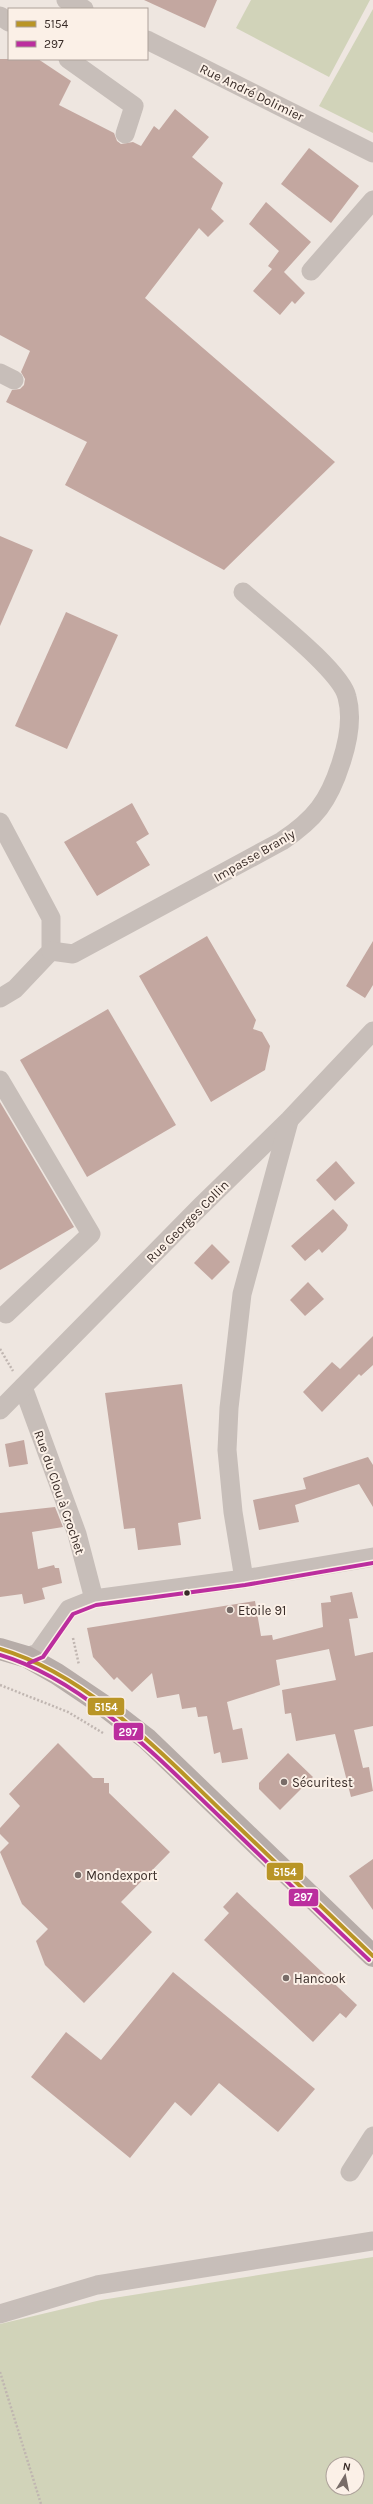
<svg xmlns="http://www.w3.org/2000/svg" width="373" height="2504" font-family="Karla,sans-serif">
  <style>
    .green { fill: #d1d3b9; fill-rule: evenodd }
    .building { fill: #c3a7a0 }
    .lines { fill: none; stroke-linecap: round; stroke-linejoin: round }
    .path { stroke: #c0b6b1; stroke-width: 2.5; stroke-dasharray: 2 2; stroke-linecap: butt }
    .minor { stroke: #c7beb9; stroke-width: 19 }
    .major { stroke: #b6aca8; stroke-width: 22 }
    .bus-1-casing { stroke: #fbf0e7; stroke-width: 7 }
    .bus-2-casing { stroke: #fbf0e7; stroke-width: 7 }
    .bus-1 { stroke: #b99526; stroke-width: 4 }
    .bus-2 { stroke: #bb2e9e; stroke-width: 4 }
    .bus-dot { fill: #382b27; stroke: #fbf0e7; stroke-width: 1.5 }
    .poi-dot { fill: #786c68; stroke: #fbf0e7; stroke-width: 1.5 }
    .labels { text-anchor: middle; stroke-width: 4; stroke-linejoin: round; paint-order: stroke }
    .street-label { font-size: 13px; fill: #382b27; stroke: #fbf0e7 }
    .poi-label { font-size: 13px; fill: #382b27; stroke: #fbf0e7; text-anchor: start }
    .line-badge { stroke: #fbf0e7; stroke-width: 1.5 }
    .badge-label { font-size: 11px; text-anchor: middle; font-weight: bold; fill: #fff }
  </style>
  <rect width="100%" height="100%" fill="#eee6e0"/>
  <g class="green">
    <path d="M251,0h119l-41,77 -93,-49z"/>
    <path d="M373,9v124l-54,-27z"/>
    <path d="M373,2257v247h-373v-180l101,-24zM333,2464h24v24h-24z"/>
  </g>
  <g class="building">
    <path d="M144,0h73l-12,28z"/>
    <path d="M0,59h38l33,22 -12,24 55,28 3,8 4,3 12,-2 8,4 13,-20 5,4 16,-21 34,28 -17,20 31,26 -12,26 13,12 -16,16 -9,-9 -54,70 190,164 -111,108 -159,-85 22,-43 -81,-40 6,-12 8,-1 4,-4 1,-6 -4,-7 9,-21 -30,-16z"/>
    <path d="M309,148l50,38 -28,37 -50,-39z"/>
    <path d="M266,202l45,40 -27,30 21,21 -10,11 -3,-3 -12,14 -27,-24 19,-22 -4,-3 11,-15 -30,-27z"/>
    <path d="M0,536l33,14 -33,76z"/>
    <path d="M66,612l52,23 -51,114 -52,-23z"/>
    <path d="M132,803l17,31 -13,8 14,23 -53,31 -33,-54z"/>
    <path d="M207,936l49,84 -3,9 9,3 8,14 -5,24 -54,32 -72,-126z"/>
    <path d="M373,941v44l-8,13 -19,-12z"/>
    <path d="M108,1009l68,116 -89,52 -67,-117z"/>
    <path d="M0,1102l74,125 -74,43z"/>
    <path d="M336,1161l19,22 -20,18 -19,-21z"/>
    <path d="M333,1209l15,16 -2,5 -24,23 -3,-4 -14,12 -14,-15z"/>
    <path d="M212,1244l18,18 -18,18 -18,-17z"/>
    <path d="M308,1282l16,17 -19,17 -15,-16z"/>
    <path d="M373,1336v29l-12,11 -2,-2 -37,38 -19,-20 29,-30 8,7z"/>
    <path d="M182,1384l19,135 -23,4 3,22 -43,5 -3,-22 -11,1 -19,-136z"/>
    <path d="M24,1440l4,24 -19,3 -4,-23z"/>
    <path d="M368,1457l5,8v42l-14,-23 -64,21 4,17 -40,8 -6,-30 53,-11 -3,-11z"/>
    <path d="M55,1507l8,20 -31,5 6,37 16,-4 1,3h4l3,15 -20,5 3,11 -21,5 -2,-10 -22,3v-84z"/>
    <path d="M352,1592l6,26 -9,1 6,37 18,-4v74l-19,4 9,38 6,-1 4,24 -22,6 -16,-63 -39,7 -5,-28 -6,1 -3,-24 54,-10 -7,-31 -53,11 4,25 -53,17 6,28 9,-2 6,31 -26,4 -2,-11 -6,2 -7,-38 -9,1 -2,-10 -14,2 -3,-15 -22,4 -5,-25 -20,19 -15,-15 -3,3 -21,-23 -6,-29 168,-27 6,35 11,-1 1,5 50,-13 -2,-24 10,-1 -1,-6z"/>
    <path d="M58,1743l35,35h11v5h5v10l61,59 -49,50 31,30 -68,71 -39,-38 -9,-24 12,-12 -26,-25 -22,-52 9,-9 -9,-9v-6l20,-22 -11,-12z"/>
    <path d="M288,1753l25,24 -33,33 -21,-21v-6z"/>
    <path d="M373,1859v51l-24,-34z"/>
    <path d="M237,1892l120,113 -11,13 -6,-5 -27,29 -109,-102 25,-27 -6,-6z"/>
    <path d="M173,1972l142,117 -37,43 -59,-49 -28,33 -16,-14 -45,56 -99,-81 35,-45 35,28z"/>
  </g>
  <g class="lines">
    <g class="path">
      <path d="M0,1349l13,22"/>
      <path d="M73,1638l6,27"/>
      <path d="M0,1685l68,27 35,21"/>
      <path d="M0,2372l41,132"/>
    </g>
    <g class="minor">
      <path d="M66,0l18,9"/>
      <path d="M0,16l9,6"/>
      <path d="M147,40l226,113"/>
      <path d="M68,59l66,47 -9,28"/>
      <path d="M311,271l62,-71"/>
      <path d="M0,373l14,7"/>
      <path d="M0,822l51,96v33l-36,38 -15,9"/>
      <path d="M51,951l22,3 209,-113c33,-22 47,-40 59,-78 7,-21 12,-44 6,-66 -6,-27 -81,-84 -104,-105"/>
      <path d="M0,1080l91,154 -85,80"/>
      <path d="M23,1387l54,147 17,65"/>
      <path d="M0,1410l200,-203 89,-87 84,-89"/>
      <path d="M244,1579l-11,-67 -6,-62 2,-42 13,-114 47,-173"/>
      <path d="M27,1657l11,-4 31,-44 25,-10 150,-20 129,-22"/>
      <path d="M350,2172l23,-36"/>
      <path d="M0,2314l97,-29 276,-44"/>
    </g>
    <path class="major" d="M0,1649l27,8 30,17 46,31 44,34 226,217"/>
    <defs>
      <path id="bus-1" d="M0,1649c88,26 160,103 225,165 49,47 99,95 148,142"/>
      <g id="bus-2">
        <path d="M0,1655c84,25 158,103 220,162 50,48 99,96 149,143"/>
        <path d="M29,1663l14,-6 30,-43 23,-9 149,-20 128,-22"/>
      </g>
    </defs>
    <use href="#bus-1" class="bus-1-casing"/>
    <use href="#bus-2" class="bus-2-casing"/>
    <use href="#bus-1" class="bus-1"/>
    <use href="#bus-2" class="bus-2"/>
  </g>
  <circle class="bus-dot" cx="187" cy="1593" r="3.5"/>
  <g class="poi-dot">
    <circle cx="230" cy="1610" r="4"/>
    <circle cx="284" cy="1782" r="4"/>
    <circle cx="78" cy="1875" r="4"/>
    <circle cx="286" cy="1978" r="4"/>
  </g>
  <g class="labels">
    <g class="street-label">
      <text transform="translate(252 92) rotate(26)" y="5">Rue André Dolimier</text>
      <text transform="translate(254 855) rotate(-30)" y="5">Impasse Branly</text>
      <text transform="translate(187 1221) rotate(-45)" y="5">Rue Georges Collin</text>
      <text transform="translate(60 1492) rotate(71)" y="5">Rue du Clou à Crochet</text>
    </g>
    <g class="poi-label">
      <text x="238" y="1615">Etoile 91</text>
      <text x="292" y="1787">Sécuritest</text>
      <text x="86" y="1880">Mondexport</text>
      <text x="294" y="1983">Hancook</text>
    </g>
  </g>
  <g class="line-badge">
    <rect x="87" y="1697" width="38" height="19" rx="4" fill="#b99526"/>
    <rect x="113" y="1722" width="31" height="19" rx="4" fill="#bb2e9e"/>
    <rect x="266" y="1862" width="38" height="19" rx="4" fill="#b99526"/>
    <rect x="288" y="1888" width="31" height="19" rx="4" fill="#bb2e9e"/>
  </g>
  <g class="badge-label">
    <text x="106" y="1711">5154</text>
    <text x="128" y="1736">297</text>
    <text x="285" y="1876">5154</text>
    <text x="303" y="1901">297</text>
  </g>
  <rect x="8" y="8" width="140" height="52" fill="#fbf0e7" stroke="#ada19a"/>
  <rect x="16" y="21" width="20" height="6" fill="#b99526" stroke="#ada19a"/>
  <text x="44" y="28" font-size="12" fill="#382b27">5154</text>
  <rect x="16" y="41" width="20" height="6" fill="#bb2e9e" stroke="#ada19a"/>
  <text x="44" y="48" font-size="12" fill="#382b27">297</text>
  <g transform="translate(345 2476) rotate(10)"><circle r="19" fill="#fbf0e7" stroke="#ada19a"/>
  <path d="M0-3L7 15L0 10L-7 15Z" fill="#786c68"/>
  <text y="-6" font-size="11" font-weight="bold" text-anchor="middle" fill="#382b27">N</text>
  </g>
</svg>
